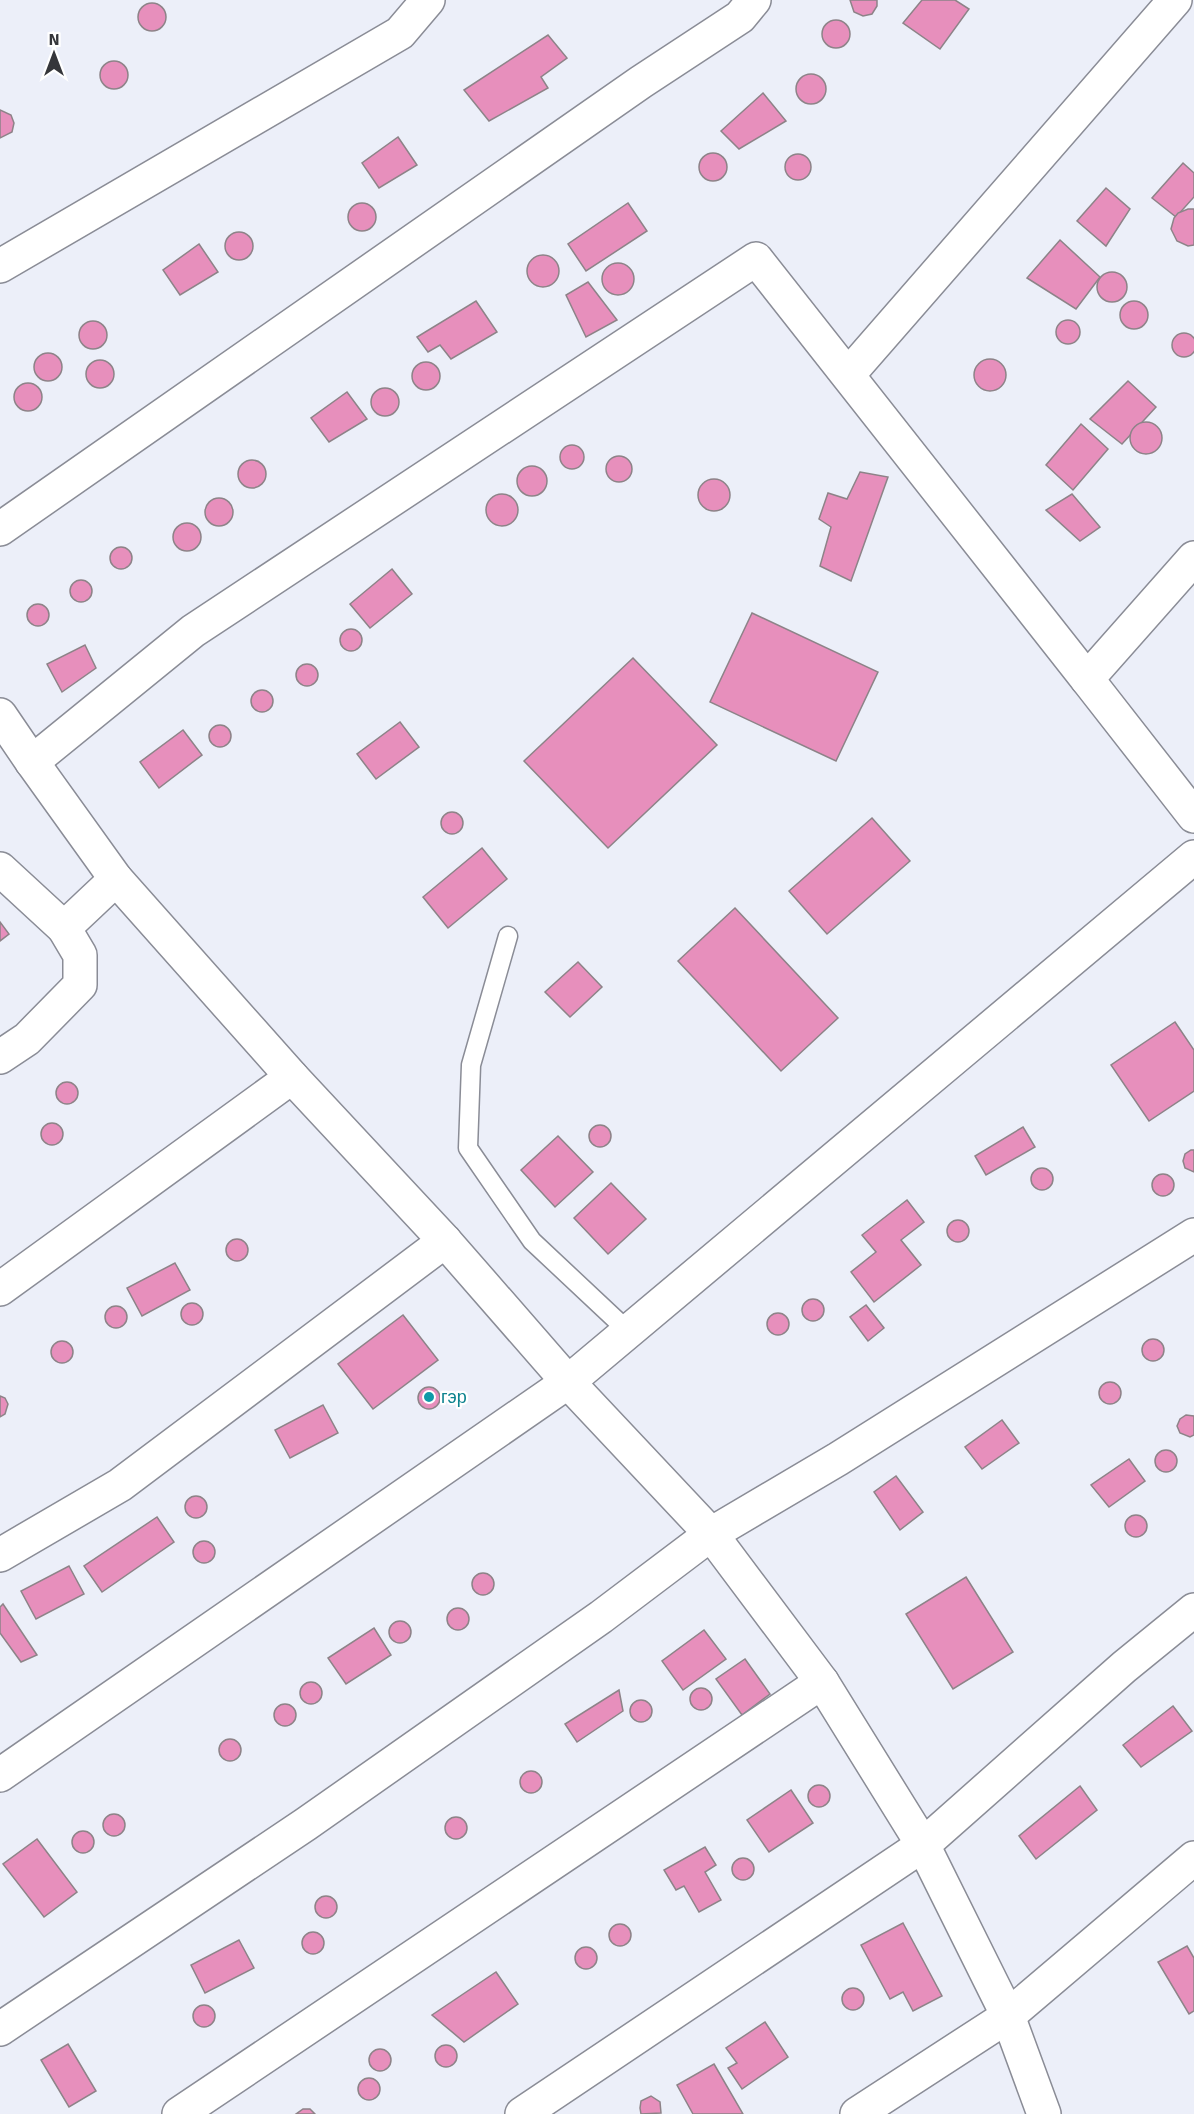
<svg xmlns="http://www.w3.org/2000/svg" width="1194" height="2114" font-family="Signika,sans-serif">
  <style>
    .building { fill: #e78fbc; stroke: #8d8388; stroke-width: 1.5 }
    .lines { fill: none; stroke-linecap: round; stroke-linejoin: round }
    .lane-casing { stroke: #8a8c96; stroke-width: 21 }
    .street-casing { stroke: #8a8c96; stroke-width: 36 }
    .secondary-casing { stroke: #8a8c96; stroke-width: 36 }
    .lane { stroke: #fff; stroke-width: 18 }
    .street { stroke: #fff; stroke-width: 33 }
    .secondary { stroke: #fff; stroke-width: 33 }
    .culture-dot { fill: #0f9aa8; stroke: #fff; stroke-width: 2 }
    .labels { text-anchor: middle; stroke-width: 4.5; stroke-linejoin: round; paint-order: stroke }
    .culture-label { font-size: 18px; fill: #0d838f; stroke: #fff; text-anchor: start }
  </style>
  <rect width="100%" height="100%" fill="#eceff9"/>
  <g class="building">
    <path d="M850,0h27v6l-5,8 -9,2 -9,-4z"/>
    <path d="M922,0h33l14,9 -29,40 -37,-26z"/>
    <circle cx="152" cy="17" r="14"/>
    <circle cx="836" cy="34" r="14"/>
    <path d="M548,35l19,23 -26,19 7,11 -59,33 -25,-31z"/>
    <circle cx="114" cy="75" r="14"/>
    <circle cx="811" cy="89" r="15"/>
    <path d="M763,93l23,28 -47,28 -18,-18z"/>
    <path d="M0,110l11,5 3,8 -2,9 -12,6z"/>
    <path d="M398,137l19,28 -38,23 -17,-25z"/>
    <circle cx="713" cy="167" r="14"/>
    <circle cx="798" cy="167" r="13"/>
    <path d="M1183,163l11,10v24l-18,20 -24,-19z"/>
    <path d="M1106,188l24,21 -24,37 -29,-25z"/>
    <circle cx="362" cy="217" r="14"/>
    <path d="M628,203l19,28 -61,40 -18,-27z"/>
    <path d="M1188,209h6v36l-6,1 -11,-5 -6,-12 3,-11 4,-5z"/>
    <circle cx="239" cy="246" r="14"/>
    <path d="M1060,240l40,37 -24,32 -49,-31z"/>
    <path d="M199,244l19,28 -38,23 -17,-25z"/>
    <circle cx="543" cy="271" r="16"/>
    <circle cx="618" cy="279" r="16"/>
    <circle cx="1112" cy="287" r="15"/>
    <path d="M588,282l29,38 -31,17 -20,-42z"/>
    <path d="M476,301l21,31 -46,27 -11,-14 -12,7 -11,-15z"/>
    <circle cx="1134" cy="315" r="14"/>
    <circle cx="1068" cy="332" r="12"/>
    <circle cx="93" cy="335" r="14"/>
    <circle cx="1184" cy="345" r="12"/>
    <circle cx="48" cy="367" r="14"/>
    <circle cx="990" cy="375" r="16"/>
    <circle cx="100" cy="374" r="14"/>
    <circle cx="426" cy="376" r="14"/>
    <path d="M1128,381l28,26 -34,37 -32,-25z"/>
    <circle cx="28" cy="397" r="14"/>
    <circle cx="385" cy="402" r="14"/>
    <path d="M347,392l20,27 -38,23 -18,-24z"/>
    <circle cx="1146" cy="438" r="16"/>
    <path d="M1081,424l27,25 -35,41 -27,-25z"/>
    <circle cx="572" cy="457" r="12"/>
    <circle cx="619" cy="469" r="13"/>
    <circle cx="252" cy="474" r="14"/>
    <circle cx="532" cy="481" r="15"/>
    <path d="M860,472l28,5 -37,104 -31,-15 11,-39 -12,-8 9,-26 19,6z"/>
    <circle cx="714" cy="495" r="16"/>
    <path d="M1072,494l28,33 -20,14 -34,-31z"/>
    <circle cx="502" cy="510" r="16"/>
    <circle cx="219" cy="512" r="14"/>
    <circle cx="187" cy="537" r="14"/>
    <circle cx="121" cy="558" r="11"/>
    <path d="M392,569l20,25 -42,34 -20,-24z"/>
    <circle cx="81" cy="591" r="11"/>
    <circle cx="38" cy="615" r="11"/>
    <path d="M752,613l126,59 -42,89 -126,-59z"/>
    <circle cx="351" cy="640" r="11"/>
    <path d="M85,645l11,23 -34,24 -15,-28z"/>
    <path d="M633,658l84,87 -109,103 -84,-87z"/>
    <circle cx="307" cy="675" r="11"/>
    <circle cx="262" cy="701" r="11"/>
    <path d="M400,722l19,25 -43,32 -19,-25z"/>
    <circle cx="220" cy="736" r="11"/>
    <path d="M183,730l19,25 -43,33 -19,-26z"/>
    <circle cx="452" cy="823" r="11"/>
    <path d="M872,818l38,43 -83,73 -38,-43z"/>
    <path d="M482,848l25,31 -59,49 -25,-31z"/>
    <path d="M735,908l103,110 -57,53 -103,-110z"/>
    <path d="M0,922l9,12 -9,7z"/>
    <path d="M578,962l24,25 -32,30 -25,-25z"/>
    <path d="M1175,1022l19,28v41l-45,30 -38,-56z"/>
    <circle cx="67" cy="1093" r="11"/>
    <circle cx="52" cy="1134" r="11"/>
    <circle cx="600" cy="1136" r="11"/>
    <path d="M1023,1127l12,20 -49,28 -11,-19z"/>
    <path d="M558,1136l35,36 -38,35 -34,-37z"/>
    <path d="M1191,1150h3v22l-9,-4 -2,-7 2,-7z"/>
    <circle cx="1042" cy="1179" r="11"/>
    <circle cx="1163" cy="1185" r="11"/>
    <path d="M611,1183l35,36 -38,35 -34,-36z"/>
    <path d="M907,1200l17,22 -23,18 20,25 -47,37 -23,-30 25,-20 -14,-17z"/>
    <circle cx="958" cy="1231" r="11"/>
    <circle cx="237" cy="1250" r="11"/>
    <path d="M175,1263l15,27 -48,26 -15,-28z"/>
    <circle cx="813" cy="1310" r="11"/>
    <circle cx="192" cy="1314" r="11"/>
    <path d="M866,1305l18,23 -16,13 -18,-24z"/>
    <circle cx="116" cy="1317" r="11"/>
    <circle cx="778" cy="1324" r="11"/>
    <path d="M403,1315l35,45 -65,49 -35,-45z"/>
    <circle cx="1153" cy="1350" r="11"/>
    <circle cx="62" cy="1352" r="11"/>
    <circle cx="1110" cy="1393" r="11"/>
    <circle cx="429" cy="1398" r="11"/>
    <path d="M0,1396l5,2 3,6 -3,10 -5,3z"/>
    <path d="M323,1405l15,28 -48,25 -15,-28z"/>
    <path d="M1186,1415l8,1v19l-4,2 -10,-4 -3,-7 3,-7z"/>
    <path d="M1002,1420l17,23 -37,26 -17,-22z"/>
    <circle cx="1166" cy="1461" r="11"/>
    <path d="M1129,1459l16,22 -36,26 -18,-22z"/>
    <path d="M896,1476l27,36 -23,18 -26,-38z"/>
    <circle cx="196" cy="1507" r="11"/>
    <circle cx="1136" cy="1526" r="11"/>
    <path d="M157,1517l17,25 -72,50 -18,-26z"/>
    <circle cx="204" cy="1552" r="11"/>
    <path d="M69,1566l15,28 -48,25 -15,-28z"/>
    <circle cx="483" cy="1584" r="11"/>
    <path d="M966,1577l47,75 -60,37 -47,-75z"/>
    <path d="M3,1604l34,51 -16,7 -21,-29v-26z"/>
    <circle cx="458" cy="1619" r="11"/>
    <circle cx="400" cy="1632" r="11"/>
    <path d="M374,1628l17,27 -45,29 -18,-26z"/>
    <path d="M704,1630l22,29 -43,31 -21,-29z"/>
    <path d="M745,1659l25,35 -28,21 -26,-36z"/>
    <circle cx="311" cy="1693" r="11"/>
    <circle cx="701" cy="1699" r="11"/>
    <path d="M619,1690l4,21 -46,31 -12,-18z"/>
    <circle cx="641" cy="1711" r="11"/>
    <circle cx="285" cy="1715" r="11"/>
    <path d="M1173,1706l19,25 -51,36 -18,-22z"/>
    <circle cx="230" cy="1750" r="11"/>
    <circle cx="531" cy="1782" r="11"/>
    <circle cx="819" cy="1796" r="11"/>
    <path d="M1080,1786l17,24 -61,49 -17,-23z"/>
    <path d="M791,1790l22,33 -44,29 -22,-32z"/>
    <circle cx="114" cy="1825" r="11"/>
    <circle cx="456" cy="1828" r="11"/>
    <circle cx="83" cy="1842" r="11"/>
    <path d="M37,1839l40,53 -33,25 -41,-53z"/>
    <path d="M705,1847l11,18 -11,7 16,28 -22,12 -15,-26 -8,4 -12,-20z"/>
    <circle cx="743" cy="1869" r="11"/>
    <circle cx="326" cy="1907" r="11"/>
    <path d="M903,1923l39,73 -29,15 -10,-19 -13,7 -29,-54z"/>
    <circle cx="620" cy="1935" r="11"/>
    <circle cx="313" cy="1943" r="11"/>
    <path d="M239,1940l15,28 -49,25 -14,-28z"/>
    <path d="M1187,1946l7,12v53l-5,3 -31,-52z"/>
    <circle cx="586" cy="1958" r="11"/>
    <path d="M496,1972l22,32 -54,38 -32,-27z"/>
    <circle cx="853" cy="1999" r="11"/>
    <circle cx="204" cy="2016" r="11"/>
    <path d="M765,2022l23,35 -46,32 -14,-21 9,-5 -11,-15z"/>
    <path d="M68,2044l28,47 -27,16 -28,-47z"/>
    <circle cx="446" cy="2056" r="11"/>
    <circle cx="380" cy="2060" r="11"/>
    <path d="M714,2064l29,50h-50l-16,-29z"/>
    <circle cx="369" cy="2089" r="11"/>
    <path d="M651,2096l9,6 1,11 -20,1 -1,-6 1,-7z"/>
    <path d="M303,2109h7l5,5h-19z"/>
  </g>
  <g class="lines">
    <defs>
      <path id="lane" d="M508,936l-37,129 -3,83 64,93 97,91"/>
      <g id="street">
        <path d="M0,266l400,-233 28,-33"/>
        <path d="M848,375l327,-375"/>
        <path d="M0,529l641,-447 99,-65 14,-17"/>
        <path d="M1194,558l-107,121 107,137"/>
        <path d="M32,762l161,-131 563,-372 331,420"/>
        <path d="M0,869l64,59 52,-49"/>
        <path d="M0,1057l27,-18 53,-54v-30l-16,-27"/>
        <path d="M0,1289l292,-212"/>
        <path d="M0,1555l120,-70 325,-244"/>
        <path d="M0,1775l568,-393 626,-525"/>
        <path d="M0,2029l306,-205 295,-207 110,-83 127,-75 356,-224"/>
        <path d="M179,2114l643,-432"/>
        <path d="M522,2114l401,-269 201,-178 70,-57"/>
        <path d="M857,2114l151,-98 186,-158"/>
      </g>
      <path id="secondary" d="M0,715l32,47 84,117 176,198 153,164 123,141 143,152 111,148 101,163 85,171 36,98"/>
    </defs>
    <use href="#lane" class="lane-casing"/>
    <use href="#street" class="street-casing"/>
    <use href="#secondary" class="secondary-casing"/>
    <use href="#lane" class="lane"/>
    <use href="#street" class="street"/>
    <use href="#secondary" class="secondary"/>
  </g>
  <circle class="culture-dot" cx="429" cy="1397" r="6"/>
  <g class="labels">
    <g class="culture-label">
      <text x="441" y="1403">гэр</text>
    </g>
  </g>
  <g transform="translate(54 54)" stroke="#ffffff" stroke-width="4.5" paint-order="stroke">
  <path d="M0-4.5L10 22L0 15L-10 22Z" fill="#35363a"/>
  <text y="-9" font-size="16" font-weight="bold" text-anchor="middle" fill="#35363a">N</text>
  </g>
</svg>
